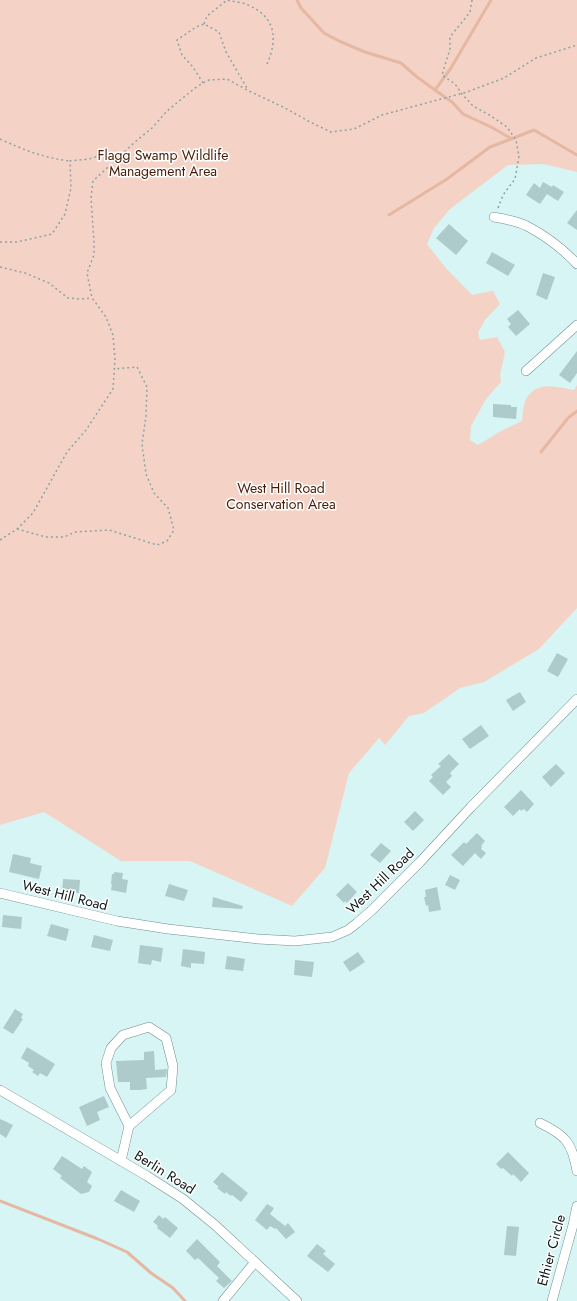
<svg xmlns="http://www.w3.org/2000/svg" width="577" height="1301" font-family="Jost,sans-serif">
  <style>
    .green { fill: #f4d3c6 }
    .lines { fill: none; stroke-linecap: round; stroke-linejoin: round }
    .stream { stroke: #e6b7a3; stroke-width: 3 }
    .building { fill: #adcbca }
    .minor-casing { stroke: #728e8e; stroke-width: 10 }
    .path { stroke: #8ca3a2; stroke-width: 1.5; stroke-dasharray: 2 3; stroke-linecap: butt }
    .minor { stroke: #fff; stroke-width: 9 }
    .labels { text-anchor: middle; stroke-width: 3; stroke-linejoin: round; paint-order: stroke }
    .park-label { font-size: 14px; fill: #461b06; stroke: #fff }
    .street-label { font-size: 14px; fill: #0e1919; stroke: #fff }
  </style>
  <rect width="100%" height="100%" fill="#d6f5f4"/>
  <path class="green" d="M0,0h577v172l-33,-8 -36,1 -58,44 -16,19 -7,16 18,23 27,28 21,-4 7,13 -15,16 -7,13 2,7 17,-3 8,15 -5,23 1,7 -15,17 -15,27 -1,14 8,5 23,-14 21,-10c1,-6 1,-16 4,-22 12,-19 29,-12 48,-9l3,-5v223l-38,41 -55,33 -24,6 -36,25 -15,3 -24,29 -6,-7 -30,35 -24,95 -33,38 -102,-45h-69l-77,-49 -44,13z"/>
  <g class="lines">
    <g class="stream">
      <path d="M297,0l4,8 23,25 15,8 26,11 36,11 16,14 18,13"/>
      <path d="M491,0l-40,68 -16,22 17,12 11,12 28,13 21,12"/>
      <path d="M389,215l58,-36 43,-32 44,-17 43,25"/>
      <path d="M541,452l27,-34 9,-7"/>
      <path d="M0,1201l98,38 29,13 24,21 22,15 12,13"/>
    </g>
  </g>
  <g class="building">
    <path d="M543,182l9,5 1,-2 11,7 -6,9 -11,-7 -7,10 -14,-9 8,-12 6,5z"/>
    <path d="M577,210v20l-10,-7z"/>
    <path d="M449,224l19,17 -12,14 -20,-17z"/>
    <path d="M492,252l23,13 -7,11 -22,-13z"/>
    <path d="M543,273l12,4 -8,23 -11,-5z"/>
    <path d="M518,310l12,14 -14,12 -8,-9 3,-3 -4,-5z"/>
    <path d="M577,351v22l-7,10 -11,-8z"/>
    <path d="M493,404l18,1v2h6l-1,12 -23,-2z"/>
    <path d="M557,653l11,6 -10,18 -11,-6z"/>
    <path d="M520,692l6,10 -13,9 -7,-11z"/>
    <path d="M481,725l8,11 -19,13 -8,-10z"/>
    <path d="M449,754l10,10 -9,9 2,3 -6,6 5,5 -8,8 -14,-14 4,-4 -2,-2 10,-9 -3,-2z"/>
    <path d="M556,764l9,9 -14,14 -9,-10z"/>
    <path d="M521,790l13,14 -7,8 -3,-3 -3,2 -1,-2 -7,7 -9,-9z"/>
    <path d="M415,811l9,9 -11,11 -9,-9z"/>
    <path d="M477,833l8,8 -4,5 1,1 -1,2 5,4 -5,6 -6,-6 -12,13 -12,-11 13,-13 2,2z"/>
    <path d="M381,843l10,8 -11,12 -10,-8z"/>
    <path d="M13,854l18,4 -1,5 12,3 -3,13 -30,-7z"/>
    <path d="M114,872l9,1 -1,6 6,1 -2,13 -15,-3 1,-6h-1l1,-10h2z"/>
    <path d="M450,875l10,5 -5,10 -10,-5z"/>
    <path d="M63,879l17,1 -1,13 -17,-1z"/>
    <path d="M348,883l9,9 -10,11 -2,-2 -1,2 -8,-8z"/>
    <path d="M169,884l19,6 -4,11 -19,-5z"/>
    <path d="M437,887l4,23 -12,2 -1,-7 -2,1 -2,-9h2l-1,-7z"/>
    <path d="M213,897l30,9 -1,3 -30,-2z"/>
    <path d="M3,915l19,2 -1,12 -19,-2z"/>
    <path d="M51,924l18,5 -3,12 -19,-5z"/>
    <path d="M94,935l19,5 -3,11 -19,-4z"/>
    <path d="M140,945l23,3 -2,14 -9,-2 -1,5 -13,-2z"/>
    <path d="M183,949l22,3 -1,12 -13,-1v5l-10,-2z"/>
    <path d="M358,952l7,10 -15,10 -7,-10z"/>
    <path d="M227,956l18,3 -2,12 -18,-2z"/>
    <path d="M295,960l19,2 -2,15 -18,-2z"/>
    <path d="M15,1009l8,5 -2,4 2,1 -10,15 -10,-6z"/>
    <path d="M27,1047l28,17 -8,13 -7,-4 -2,3 -6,-4 2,-2 -6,-4 1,-3 -8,-5z"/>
    <path d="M154,1051l1,19 12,-1 -1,8 -20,1 1,11 -7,1h-10v-8h-12l-2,-21 28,-1v-8z"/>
    <path d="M104,1096l5,11 -12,5 3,8 -13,6 -8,-19z"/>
    <path d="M0,1119l13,6 -7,13 -6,-4z"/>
    <path d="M508,1152l21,21 -8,9 -8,-8 -1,2 -9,-8 -2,1 -5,-5z"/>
    <path d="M62,1156l20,13 2,-3 8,6 -5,10 5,4 -3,6 -8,2 -21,-16 2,-2 -9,-7z"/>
    <path d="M222,1172l26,21 -7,9 -9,-7 -1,1 -5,-4 -1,2 -8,-6 2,-1 -6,-5z"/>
    <path d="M121,1190l19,11 -6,11 -20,-11z"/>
    <path d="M267,1204l7,4 -4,6 15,12 3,-3 7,9 -9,7 -10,-11 -1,1 -5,-3 -3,4 -12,-10z"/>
    <path d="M159,1215l4,4 2,-2 13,11 -8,10 -13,-10 1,-2 -5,-4z"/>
    <path d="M507,1226l12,1 -3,29 -12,-1z"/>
    <path d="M197,1239l23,23 -3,4 15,15 -8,7 -8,-7 3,-3 -21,-20 -3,2 -9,-9z"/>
    <path d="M317,1244l9,7 -3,3 12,10 -7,8 -21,-16z"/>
  </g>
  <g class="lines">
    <defs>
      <g id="minor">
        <path d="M494,217c11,2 23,4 33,9 19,10 36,23 50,38"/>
        <path d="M526,371l51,-46"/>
        <path d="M0,893l117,28 51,8 90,10 37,2 37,-4 16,-7 9,-7 15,-13 48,-48 51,-55 106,-108"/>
        <path d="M0,1090l147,86 36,23 32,26 82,76"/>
        <path d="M540,1123c25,12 32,19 37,48"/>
        <path d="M121,1161l8,-35 42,-36 2,-24 -7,-28 -17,-11 -26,8 -12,13 -5,15 4,25 19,38"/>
        <path d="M223,1301l32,-39"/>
        <path d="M552,1301l21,-76 4,-19"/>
      </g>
    </defs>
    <use href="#minor" class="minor-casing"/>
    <g class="path">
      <path d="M472,0l-2,12 -20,25v12l-8,26 13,9 7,10 11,12 18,10 16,11 9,13 3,16 -4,23 -12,16 -5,13"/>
      <path d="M204,24l3,-8 20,-16c7,2 15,2 21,5 28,12 30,34 19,59"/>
      <path d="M203,83l-10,-16 -11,-12 -5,-15 19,-13 8,-3 15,8 7,20 22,38"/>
      <path d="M0,139c24,11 44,19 70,22"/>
      <path d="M0,242h17l35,-8 13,-20 6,-26 -1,-27 19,-2 18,-6 12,5"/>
      <path d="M0,267l25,6 24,10 19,15 12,1 12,-1"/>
      <path d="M17,529l29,8h18l11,-5 34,-2 48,15 10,-4 7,-11 -6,-22 -14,-15 -8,-19 -4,-30 4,-28 1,-29 -10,-20 -23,2"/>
      <path d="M0,540l17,-11 16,-16 34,-61 19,-22 27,-41 2,-30 -2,-24 -7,-18 -14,-19 -5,-25 7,-18v-13l-3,-44 2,-17 42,-39 17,-14 15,-17 28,-23 8,-5 6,-3 18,-1 22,12 36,17 25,14 21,10 23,-3 28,-14 85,-23 37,-14 32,-20 41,-13"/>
    </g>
    <use href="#minor" class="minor"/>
  </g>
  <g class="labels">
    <g class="park-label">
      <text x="163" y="160">Flagg Swamp Wildlife<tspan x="163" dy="16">Management Area</tspan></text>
      <text x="281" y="493">West Hill Road<tspan x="281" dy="16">Conservation Area</tspan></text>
    </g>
    <g class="street-label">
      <text transform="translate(380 881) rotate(-44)" y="5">West Hill Road</text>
      <text transform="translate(65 895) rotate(14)" y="5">West Hill Road</text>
      <text transform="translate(165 1172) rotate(32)" y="5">Berlin Road</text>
      <text transform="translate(551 1250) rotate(-75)" y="5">Ethier Circle</text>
    </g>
  </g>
</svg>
